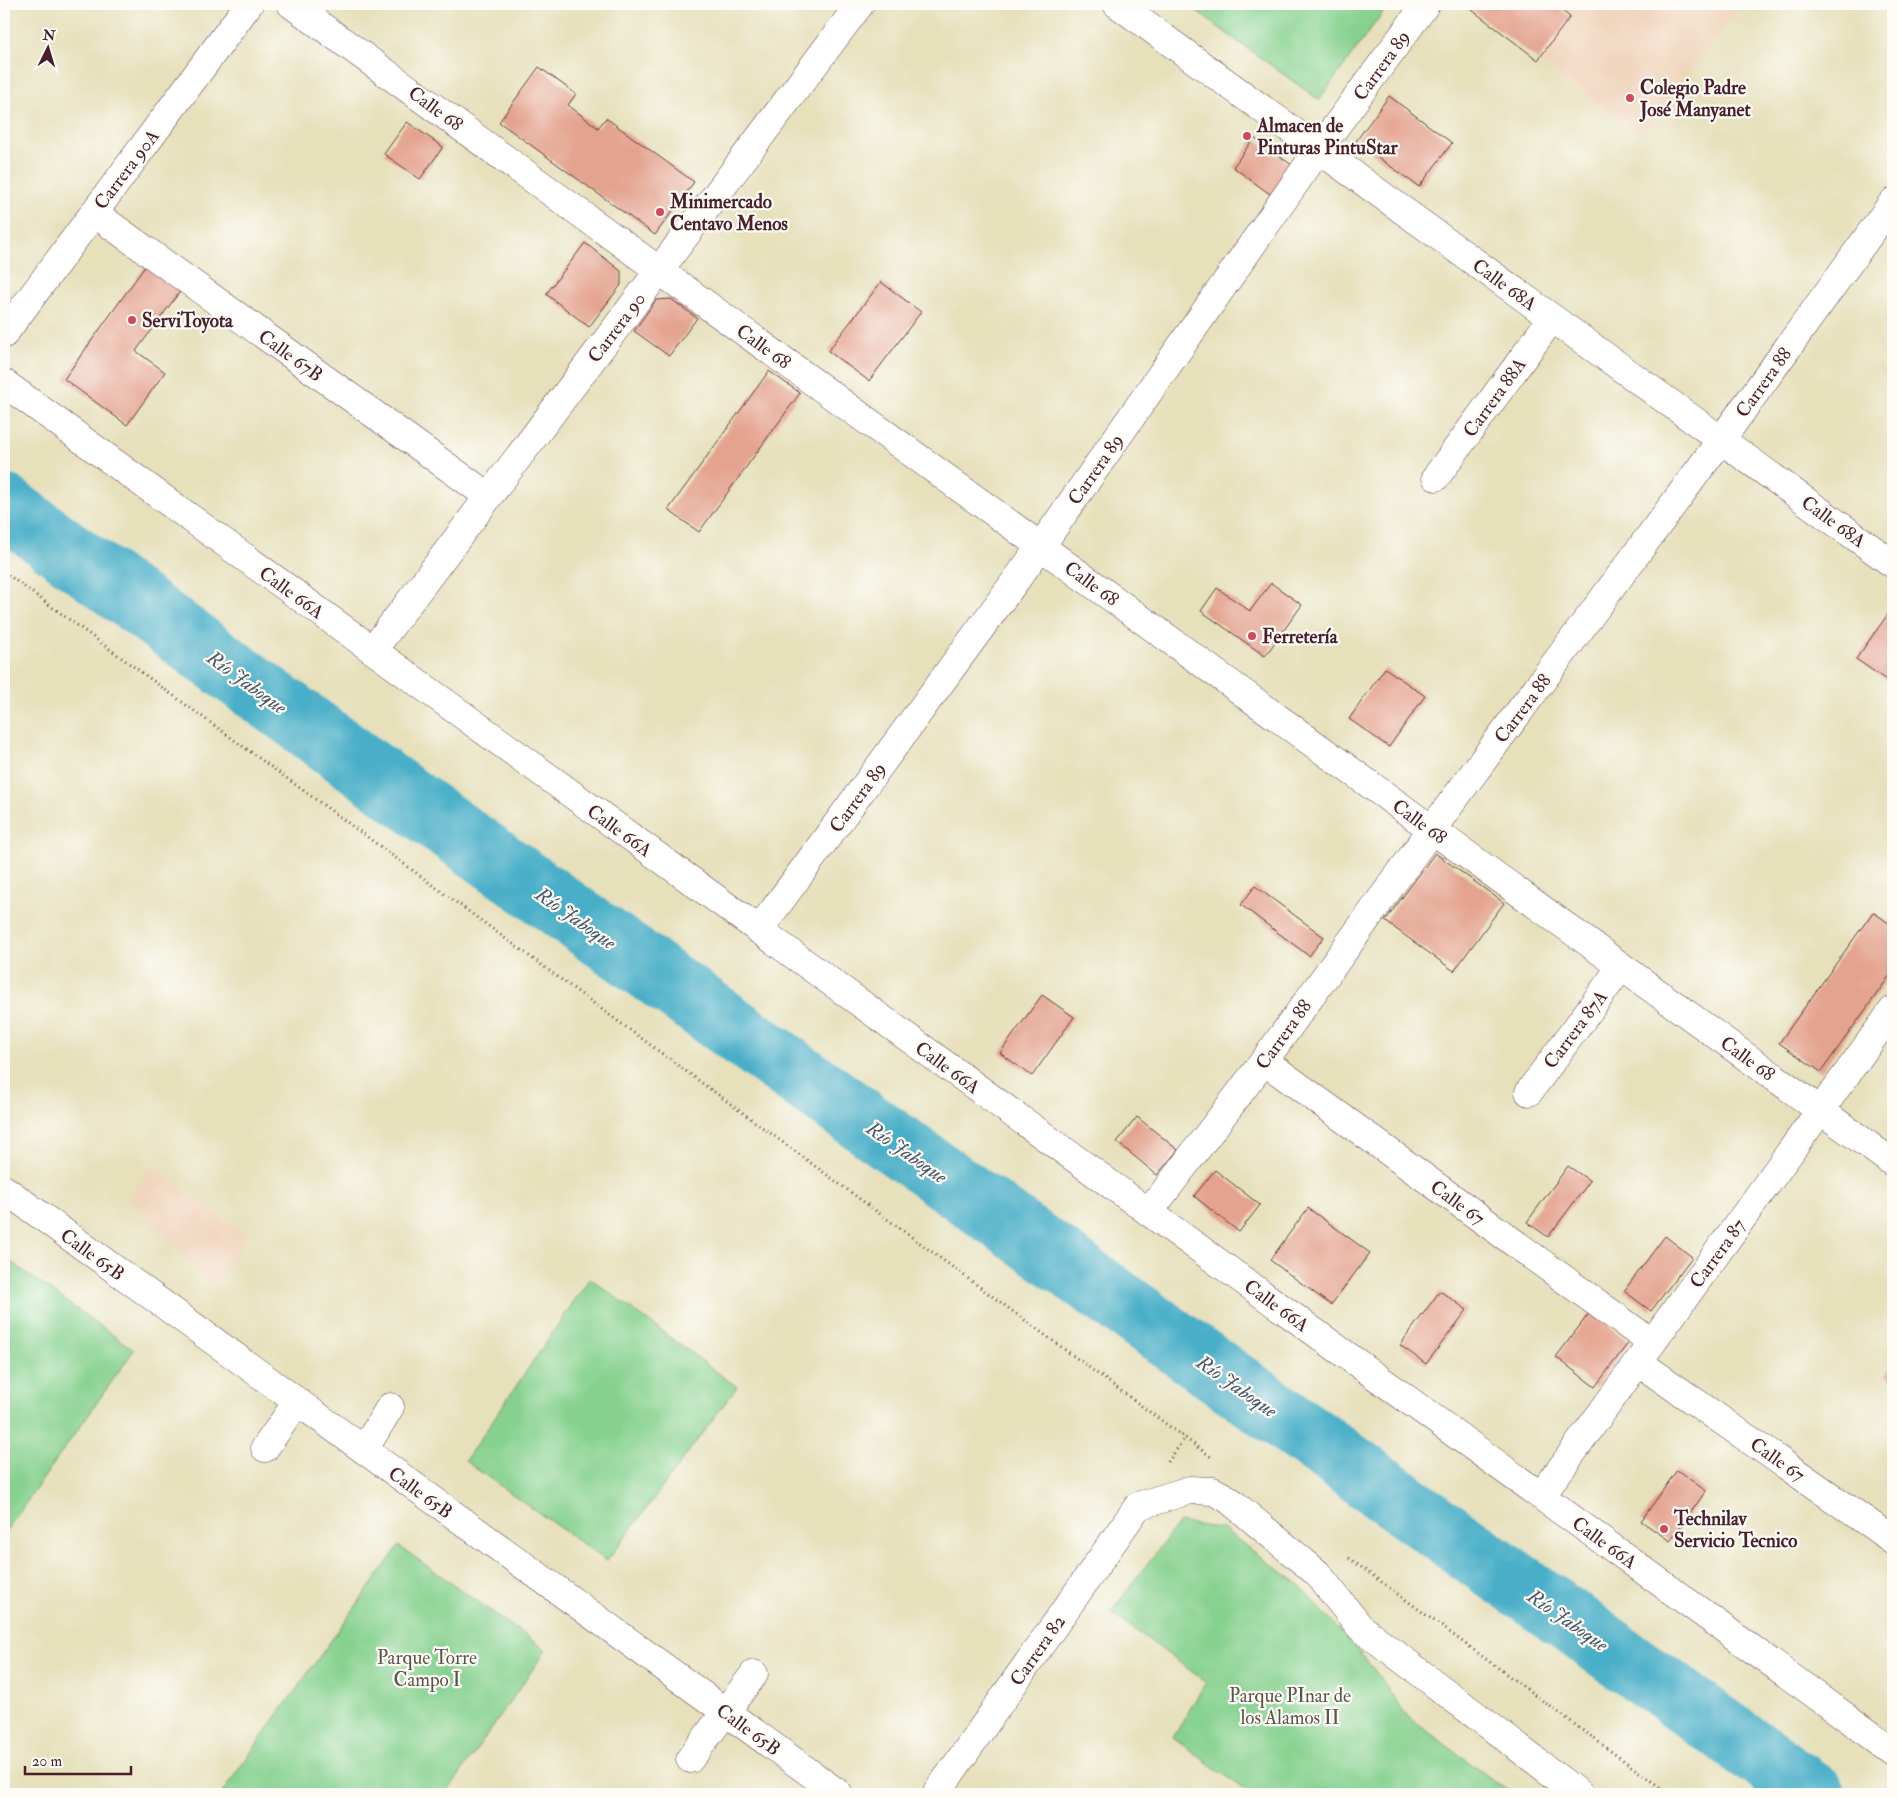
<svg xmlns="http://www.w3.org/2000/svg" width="1897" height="1798" font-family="'IM FELL Double Pica',serif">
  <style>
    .built { fill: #f1d5bd }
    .green { fill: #86d18f; stroke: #68785d }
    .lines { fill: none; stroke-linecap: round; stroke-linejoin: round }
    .river { stroke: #49afc8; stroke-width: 64 }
    .building { fill: #e4a38f }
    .minor-casing { stroke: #613c41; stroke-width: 29 }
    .path { stroke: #613c41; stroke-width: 3; stroke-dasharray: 1 4; stroke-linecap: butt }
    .minor { stroke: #fff; stroke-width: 28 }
    .poi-dot { fill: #d1495b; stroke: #fdfcf7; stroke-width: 2 }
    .labels { text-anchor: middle; stroke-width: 4.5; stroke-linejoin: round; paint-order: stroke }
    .street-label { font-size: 19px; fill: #4a1f2b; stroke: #fdfcf7 }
    .poi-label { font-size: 19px; font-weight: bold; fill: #4a1f2b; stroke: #fdfcf7; text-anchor: start }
    .park-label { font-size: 19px; fill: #5c5449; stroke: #fdfcf7 }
    .water-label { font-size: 20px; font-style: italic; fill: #4a596a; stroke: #fdfcf7 }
  </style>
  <rect width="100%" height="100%" fill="#fdfcf7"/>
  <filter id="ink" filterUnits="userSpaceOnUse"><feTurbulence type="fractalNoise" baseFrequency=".02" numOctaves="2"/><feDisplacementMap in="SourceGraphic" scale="10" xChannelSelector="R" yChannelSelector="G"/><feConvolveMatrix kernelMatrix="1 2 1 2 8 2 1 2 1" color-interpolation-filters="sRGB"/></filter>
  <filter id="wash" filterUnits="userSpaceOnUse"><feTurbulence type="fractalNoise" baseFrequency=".0096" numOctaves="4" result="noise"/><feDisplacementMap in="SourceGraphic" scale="20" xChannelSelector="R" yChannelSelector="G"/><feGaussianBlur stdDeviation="1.12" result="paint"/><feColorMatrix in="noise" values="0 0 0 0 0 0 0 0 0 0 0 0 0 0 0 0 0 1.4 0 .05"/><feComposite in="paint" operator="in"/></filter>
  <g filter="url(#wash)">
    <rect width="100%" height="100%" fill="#e6e0bb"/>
    <g class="built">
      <path d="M1553,4h189l-100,132 -104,-76 32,-43z"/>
      <path d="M150,1167l98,70 -35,51 -83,-90z"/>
    </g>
    <g class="green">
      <path d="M1186,4h203l-70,96z"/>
      <path d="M4,1257l130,93 -130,184z"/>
      <path d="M590,1278l147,109 -130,174 -142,-100z"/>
      <path d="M1179,1522l44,7 74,54 73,81 37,52 105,78h-261l-78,-56 33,-56 -95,-70z"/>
      <path d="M399,1546l147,104 -100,144h-225z"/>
    </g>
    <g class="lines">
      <path class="river" d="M4,506l392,284 1418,1004"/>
    </g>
    <g id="blocks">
      <g class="building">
        <path d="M1470,4h83l17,13 -32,43 -70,-53z"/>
        <path d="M539,67l37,27 -8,11 30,23 8,-10 88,64 -39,53 -156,-113z"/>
        <path d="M1389,96l63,47 -33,44 -63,-46z"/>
        <path d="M407,122l36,25 -23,32 -36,-25z"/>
        <path d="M1254,138l42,30 -22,29 -41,-30z"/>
        <path d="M585,243l36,28v14l-32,42 -43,-33z"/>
        <path d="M146,265l35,25 -45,61 29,21 -38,53 -63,-46z"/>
        <path d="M881,282l40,30 -52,69 -41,-30z"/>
        <path d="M671,299l26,19 -28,38 -35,-25 22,-31z"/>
        <path d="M769,371l31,22 -101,139 -31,-22z"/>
        <path d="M1271,583l31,22 -37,51 -64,-45 16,-23 33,23z"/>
        <path d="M1893,607v69l-4,6 -33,-23z"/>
        <path d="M1385,668l40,28 -36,51 -40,-28z"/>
        <path d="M1435,853l69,50 -50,68 -69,-50z"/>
        <path d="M1255,886l69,51 -15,19 -68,-51z"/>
        <path d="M1873,912l20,14v45l-72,101 -42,-29z"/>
        <path d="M1042,995l32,22 -42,59 -32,-23z"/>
        <path d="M1137,1117l41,33 -21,25 -40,-33z"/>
        <path d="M1568,1166l22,15 -42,56 -21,-15z"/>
        <path d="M1215,1170l45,35 -21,27 -45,-36z"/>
        <path d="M1308,1208l62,45 -39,52 -61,-45z"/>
        <path d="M1665,1236l27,21 -41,54 -27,-20z"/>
        <path d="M1440,1291l27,19 -41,54 -26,-19z"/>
        <path d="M1590,1312l39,30 -34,45 -39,-30z"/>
        <path d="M1893,1365v15l-7,-5z"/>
        <path d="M1677,1470l29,21 -36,50 -29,-20z"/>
      </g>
    </g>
  </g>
  <g filter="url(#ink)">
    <use href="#blocks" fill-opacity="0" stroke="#613c41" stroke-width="1"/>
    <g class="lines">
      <defs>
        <g id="minor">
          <path d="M291,4l1602,1159"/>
          <path d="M1117,4l776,560"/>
          <path d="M94,213l394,283"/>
          <path d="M4,334l245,-330"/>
          <path d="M4,383l1889,1368"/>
          <path d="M1436,477l116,-159"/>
          <path d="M373,650l487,-646"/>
          <path d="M759,930l282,-384 278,-397 107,-145"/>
          <path d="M1264,1061l388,282"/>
          <path d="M1529,1092l92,-125"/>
          <path d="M4,1189l835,605"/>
          <path d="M1149,1212l115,-151 168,-232 289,-389 172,-238"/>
          <path d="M1638,1362l255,178"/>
          <path d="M265,1448l32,-46"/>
          <path d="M364,1450l26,-43"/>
          <path d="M1541,1496l352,-486"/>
          <path d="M690,1759l64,-85"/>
          <path d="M936,1794l202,-288 52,-16 23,1 15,8 89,74 43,54 219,167"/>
        </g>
      </defs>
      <use href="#minor" class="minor-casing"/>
      <g class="path">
        <path d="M4,572l381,278 826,607"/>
        <path d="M1168,1462l17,-25"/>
        <path d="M1349,1558l320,236"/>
      </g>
      <use href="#minor" class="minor"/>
    </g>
  </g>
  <g class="poi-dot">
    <circle cx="1630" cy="98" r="5"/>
    <circle cx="1247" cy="136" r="5"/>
    <circle cx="660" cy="212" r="5"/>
    <circle cx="132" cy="320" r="5"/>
    <circle cx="1252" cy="636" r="5"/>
    <circle cx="1664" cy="1529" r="5"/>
  </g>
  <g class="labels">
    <g class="street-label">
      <text transform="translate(1381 65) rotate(-54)" y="7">Carrera 89</text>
      <text transform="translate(436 108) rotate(36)" y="7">Calle 68</text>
      <text transform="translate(126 169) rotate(-53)" y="7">Carrera 90A</text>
      <text transform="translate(1505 284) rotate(36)" y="7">Calle 68A</text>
      <text transform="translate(616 327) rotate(-53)" y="7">Carrera 90</text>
      <text transform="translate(764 346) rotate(36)" y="7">Calle 68</text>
      <text transform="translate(291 355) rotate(36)" y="7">Calle 67B</text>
      <text transform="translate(1763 382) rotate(-54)" y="7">Carrera 88</text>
      <text transform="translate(1494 397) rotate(-54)" y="7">Carrera 88A</text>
      <text transform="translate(1095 469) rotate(-55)" y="7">Carrera 89</text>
      <text transform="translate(1834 521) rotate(36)" y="7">Calle 68A</text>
      <text transform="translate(1092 583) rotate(36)" y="7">Calle 68</text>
      <text transform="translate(292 592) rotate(36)" y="7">Calle 66A</text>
      <text transform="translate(1522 708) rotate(-53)" y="7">Carrera 88</text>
      <text transform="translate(857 797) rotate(-54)" y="7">Carrera 89</text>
      <text transform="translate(1420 821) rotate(36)" y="7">Calle 68</text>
      <text transform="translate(620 830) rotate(36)" y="7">Calle 66A</text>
      <text transform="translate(1575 1029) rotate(-53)" y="7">Carrera 87A</text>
      <text transform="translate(1283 1034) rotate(-54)" y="7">Carrera 88</text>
      <text transform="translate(1748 1058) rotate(36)" y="7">Calle 68</text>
      <text transform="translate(948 1067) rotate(36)" y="7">Calle 66A</text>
      <text transform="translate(1458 1202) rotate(36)" y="7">Calle 67</text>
      <text transform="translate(1717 1253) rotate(-54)" y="7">Carrera 87</text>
      <text transform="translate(93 1254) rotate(36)" y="7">Calle 65B</text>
      <text transform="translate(1277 1305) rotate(36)" y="7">Calle 66A</text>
      <text transform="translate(1778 1459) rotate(35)" y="7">Calle 67</text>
      <text transform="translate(421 1492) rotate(36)" y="7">Calle 65B</text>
      <text transform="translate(1605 1542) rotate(36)" y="7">Calle 66A</text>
      <text transform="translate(1037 1650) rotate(-55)" y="7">Carrera 82</text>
      <text transform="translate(749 1729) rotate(36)" y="7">Calle 65B</text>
    </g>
    <g class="poi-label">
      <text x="1640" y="94">Colegio Padre<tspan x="1640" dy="22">José Manyanet</tspan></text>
      <text x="1257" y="132">Almacen de<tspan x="1257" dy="22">Pinturas PintuStar</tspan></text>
      <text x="670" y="208">Minimercado<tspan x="670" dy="22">Centavo Menos</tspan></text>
      <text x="142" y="327">ServiToyota</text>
      <text x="1262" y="643">Ferretería</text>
      <text x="1674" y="1525">Technilav<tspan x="1674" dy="22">Servicio Tecnico</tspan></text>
    </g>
    <g class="park-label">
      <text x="427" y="1664">Parque Torre<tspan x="427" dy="22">Campo I</tspan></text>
      <text x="1290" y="1702">Parque PInar de<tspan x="1290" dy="22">los Alamos II</tspan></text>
    </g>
    <g class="water-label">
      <text transform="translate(247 682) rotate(36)" y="7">Río Jaboque</text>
      <text transform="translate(576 918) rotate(35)" y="7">Río Jaboque</text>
      <text transform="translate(907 1152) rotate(35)" y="7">Río Jaboque</text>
      <text transform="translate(1237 1386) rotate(35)" y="7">Río Jaboque</text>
      <text transform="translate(1568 1620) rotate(35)" y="7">Río Jaboque</text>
    </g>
  </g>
  <rect width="1897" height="1798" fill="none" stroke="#fdfcf7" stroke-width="20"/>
  <g transform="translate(48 48) rotate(5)" stroke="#fdfcf7" stroke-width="4" paint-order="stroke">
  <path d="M0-4L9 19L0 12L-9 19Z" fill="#4a1f2b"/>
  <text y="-8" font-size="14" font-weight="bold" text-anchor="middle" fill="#4a1f2b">N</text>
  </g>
  <path d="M25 1766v8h106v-8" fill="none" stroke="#4a1f2b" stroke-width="2.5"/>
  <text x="32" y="1766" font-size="15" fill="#4a1f2b" stroke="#fdfcf7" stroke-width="4" paint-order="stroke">20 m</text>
</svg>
